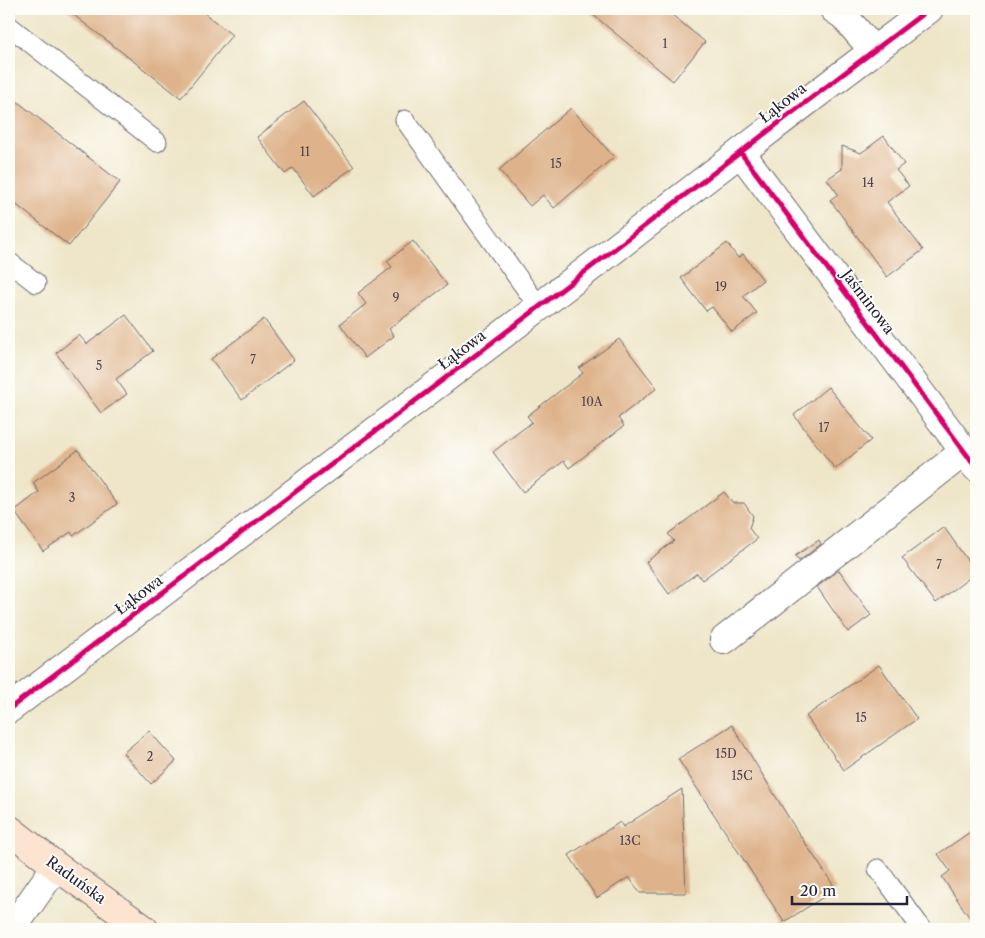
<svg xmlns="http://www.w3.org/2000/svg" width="985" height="938" font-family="'Libre Caslon Text',serif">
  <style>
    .building { fill: #deb28a }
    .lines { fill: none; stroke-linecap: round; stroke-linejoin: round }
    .lane-casing { stroke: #6a676d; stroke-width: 21 }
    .street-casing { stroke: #6a676d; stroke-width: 30 }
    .secondary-casing { stroke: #6a676d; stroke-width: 30 }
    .lane { stroke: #fff; stroke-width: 19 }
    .street { stroke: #fff; stroke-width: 28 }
    .secondary { stroke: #fde4d1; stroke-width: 28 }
    .cycleway-casing { stroke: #fdfcf7; stroke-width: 8 }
    .cycleway { stroke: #d6006c; stroke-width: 5 }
    .labels { text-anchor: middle; stroke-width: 4; stroke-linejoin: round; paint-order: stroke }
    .number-label { font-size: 12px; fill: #51464f }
    .street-label { font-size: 15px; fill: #22223b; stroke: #fdfcf7 }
  </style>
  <rect width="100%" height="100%" fill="#fdfcf7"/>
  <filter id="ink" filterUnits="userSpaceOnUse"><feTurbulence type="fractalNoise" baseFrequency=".02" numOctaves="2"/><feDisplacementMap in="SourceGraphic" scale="10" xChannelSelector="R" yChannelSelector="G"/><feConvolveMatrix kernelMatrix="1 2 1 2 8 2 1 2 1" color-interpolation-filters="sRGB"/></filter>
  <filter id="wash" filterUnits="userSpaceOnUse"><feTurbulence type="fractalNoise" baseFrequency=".0096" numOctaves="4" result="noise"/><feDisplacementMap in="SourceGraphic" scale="20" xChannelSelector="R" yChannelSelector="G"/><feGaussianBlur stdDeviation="1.12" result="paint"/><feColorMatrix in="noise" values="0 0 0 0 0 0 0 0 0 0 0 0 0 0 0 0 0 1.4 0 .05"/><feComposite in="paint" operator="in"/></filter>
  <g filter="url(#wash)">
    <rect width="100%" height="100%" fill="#efe6c9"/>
    <g id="blocks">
      <g class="building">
        <path d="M66,9h133l33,26 -51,63z"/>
        <path d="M586,9h79l40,33 -32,39z"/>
        <path d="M9,95l111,87 -51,64 -60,-47z"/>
        <path d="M304,101l50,66 -40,29 -21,-28 -8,6 -28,-37z"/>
        <path d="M571,108l43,49 -60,51 -11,-13 -13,11 -31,-36z"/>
        <path d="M884,136l20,28 -8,6 13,16 -22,16 36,48 -36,27 -57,-77 8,-6 -11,-15 15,-10v-23l19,7z"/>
        <path d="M413,241l34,44 -58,44 5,7 -29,22 -25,-34 26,-20 -8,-11 34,-26 -5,-6z"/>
        <path d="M727,243l11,15 5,-4 20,26 -20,16 14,17 -25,19 -20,-25 -6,4 -25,-33z"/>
        <path d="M126,315l27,36 -37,28 11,15 -26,19 -45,-60 23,-18 8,9z"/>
        <path d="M264,319l30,41 -52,40 -31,-41z"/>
        <path d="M619,339l38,49 -39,30 6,8 -55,42 -5,-7 -41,31 -30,-40 39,-30 -5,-6 56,-43 -4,-5z"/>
        <path d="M828,387l43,53 -36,29 -41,-54z"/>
        <path d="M78,450l39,54 -44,32 -2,-4 -28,19 -29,-40 25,-19 -6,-9z"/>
        <path d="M724,492l9,11h11l9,13 -4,12 8,11 -55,41 -5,-7 -28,21 -23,-32 28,-21 -6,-7z"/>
        <path d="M944,527l32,46 -40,30 -34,-45z"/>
        <path d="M819,540l2,4 -22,17 -4,-5z"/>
        <path d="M839,570l32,45 -23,17 -31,-45z"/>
        <path d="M879,665l38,54 -73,51 -38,-54z"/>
        <path d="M732,725l63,103 41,61 -52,33 -106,-163z"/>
        <path d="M149,731l27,30 -25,23 -28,-31z"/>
        <path d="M682,789l4,104h-46l-11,-16 -32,21 -28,-43 51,-33 3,5z"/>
        <path d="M976,828v99l-34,-50 8,-6 -12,-17z"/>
      </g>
    </g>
  </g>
  <g filter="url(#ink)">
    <use href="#blocks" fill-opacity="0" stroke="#6a676d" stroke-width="1"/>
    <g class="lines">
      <defs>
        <g id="lane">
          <path d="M9,26l148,116"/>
          <path d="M405,120l134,187"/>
          <path d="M9,262l27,21"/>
          <path d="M878,869l44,60"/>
        </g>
        <g id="street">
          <path d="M834,9l9,6 30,35"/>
          <path d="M741,153l235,314"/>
          <path d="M724,640l241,-189"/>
          <path d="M9,709l530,-402 250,-192 140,-106"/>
          <path d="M12,929l44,-63"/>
        </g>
        <path id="secondary" d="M9,829l47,37 88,63"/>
      </defs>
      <use href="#lane" class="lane-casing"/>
      <use href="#street" class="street-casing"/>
      <use href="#secondary" class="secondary-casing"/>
      <use href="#lane" class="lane"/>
      <use href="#street" class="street"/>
      <use href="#secondary" class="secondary"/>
      <defs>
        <g id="cycleway">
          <path d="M741,153l235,314"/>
          <path d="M9,709l530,-402 250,-192 140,-106"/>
        </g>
      </defs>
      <use href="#cycleway" class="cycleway-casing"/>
      <use href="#cycleway" class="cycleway"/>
    </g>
  </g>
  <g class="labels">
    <g class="number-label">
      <text x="665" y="48">1</text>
      <text x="305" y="156">11</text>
      <text x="556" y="168">15</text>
      <text x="868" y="187">14</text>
      <text x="721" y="291">19</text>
      <text x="396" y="302">9</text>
      <text x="253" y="364">7</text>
      <text x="99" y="370">5</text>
      <text x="592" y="406">10A</text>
      <text x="824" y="432">17</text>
      <text x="72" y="502">3</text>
      <text x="939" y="569">7</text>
      <text x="861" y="722">15</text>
      <text x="726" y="758">15D</text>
      <text x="150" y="761">2</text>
      <text x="742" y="780">15C</text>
      <text x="630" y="845">13C</text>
    </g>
    <g class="street-label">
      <text transform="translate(783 103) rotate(-38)" y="5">Łąkowa</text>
      <text transform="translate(868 302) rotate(53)" y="5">Jaśminowa</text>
      <text transform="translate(462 350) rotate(-37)" y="5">Łąkowa</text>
      <text transform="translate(139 595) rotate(-37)" y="5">Łąkowa</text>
      <text transform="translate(76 880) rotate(36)" y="5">Raduńska</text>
    </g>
  </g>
  <rect width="985" height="938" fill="none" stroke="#fdfcf7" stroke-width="30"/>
  <path d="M792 896v8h115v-8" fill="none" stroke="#22223b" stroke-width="2.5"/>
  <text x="800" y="896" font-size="15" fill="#22223b" stroke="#fdfcf7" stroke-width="4" paint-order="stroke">20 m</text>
</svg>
